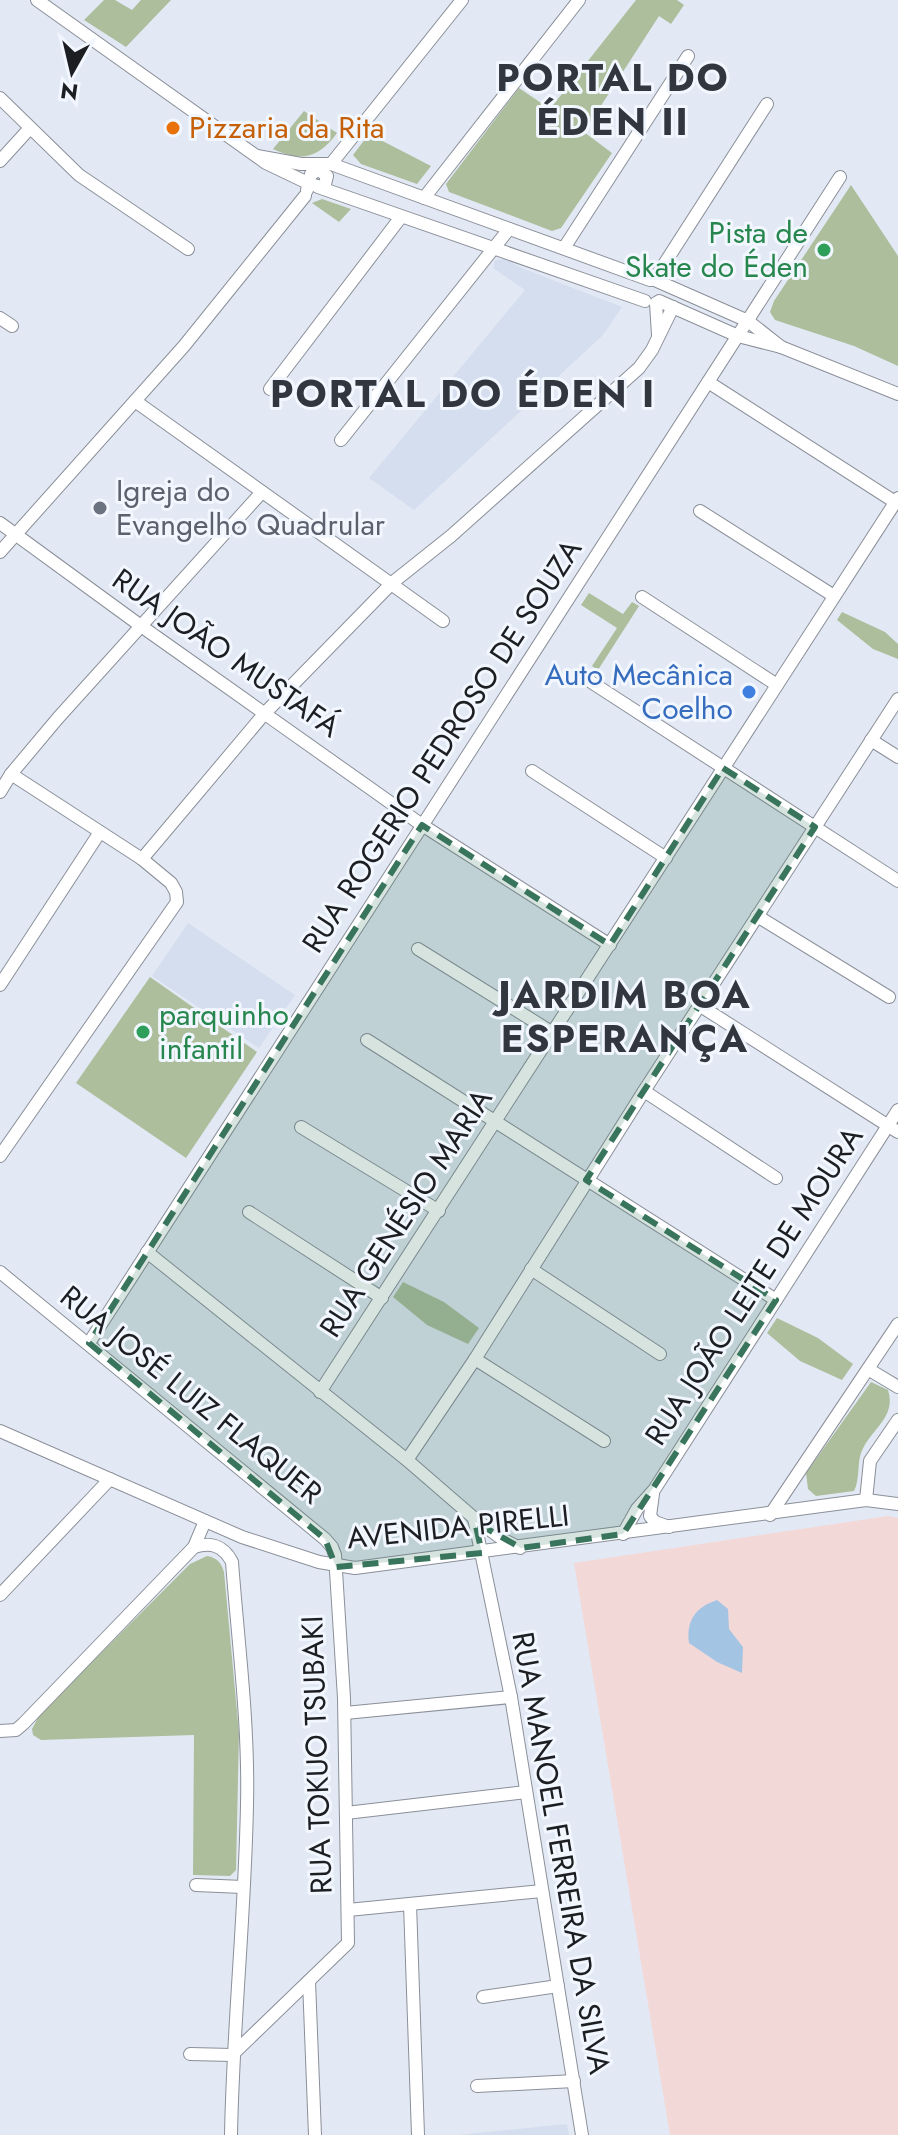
<svg xmlns="http://www.w3.org/2000/svg" width="898" height="2135" font-family="Jost,sans-serif">
  <style>
    .built { fill: #d4deef }
    .industrial { fill: #f3d8d8 }
    .green { fill: #acbe9c }
    .water { fill: #a3c5e3 }
    .lines { fill: none; stroke-linecap: round; stroke-linejoin: round }
    .minor-casing { stroke: #8a8f99; stroke-width: 14 }
    .minor { stroke: #fff; stroke-width: 12 }
    .marked { fill: #39745d; fill-opacity: 0.2; stroke: #39745d; stroke-width: 6; stroke-dasharray: 16 10; stroke-linejoin: round }
    .food-dot { fill: #e8710a; stroke: #f2f7ff; stroke-width: 3 }
    .leisure-dot { fill: #2e9e5b; stroke: #f2f7ff; stroke-width: 3 }
    .worship-dot { fill: #6b7280; stroke: #f2f7ff; stroke-width: 3 }
    .shop-dot { fill: #3f7fe0; stroke: #f2f7ff; stroke-width: 3 }
    .labels { text-anchor: middle; stroke-width: 6; stroke-linejoin: round; paint-order: stroke }
    .food-label { font-size: 30px; fill: #c56008; stroke: #f2f7ff; text-anchor: start }
    .leisure-label { font-size: 30px; fill: #27864d; stroke: #f2f7ff; text-anchor: end }
    .worship-label { font-size: 30px; fill: #5b616d; stroke: #f2f7ff; text-anchor: start }
    .street-label { font-size: 30px; fill: #1c1e22; stroke: #f2f7ff }
    .shop-label { font-size: 30px; fill: #366cbe; stroke: #f2f7ff; text-anchor: end }
    .district-label { font-size: 38px; font-weight: bold; letter-spacing: 2px; fill: #32373f; stroke: #f2f7ff }
  </style>
  <rect width="100%" height="100%" fill="#e3e9f4"/>
  <g class="built">
    <path d="M505,259l19,10 98,38 -19,28 -189,175 -45,-32 156,-188 -32,-22 2,-8z"/>
    <path d="M188,923l107,72 -36,53 -107,-72z"/>
    <path d="M567,2124l2,11h-111z"/>
  </g>
  <path class="industrial" d="M888,1516l10,2v617h-228l-96,-572z"/>
  <g class="green">
    <path d="M104,0h11l17,10 9,-10h30l-45,47 -42,-27z"/>
    <path d="M636,0h41l7,5 -13,19 -12,-8 -75,116 28,21 -51,75 -9,3 -103,-39 -3,-8 73,-96 31,21z"/>
    <path d="M304,111l33,22c-19,26 -36,29 -64,16z"/>
    <path d="M369,134l62,32 -14,18 -56,-20 -8,-9z"/>
    <path d="M851,185l47,71v110l-44,-20 -79,-26 -5,-8 4,-11z"/>
    <path d="M322,199l29,10 -12,13 -27,-19z"/>
    <path d="M589,593l34,21 9,-12 7,4 -41,64 -6,-4 25,-38 -36,-23z"/>
    <path d="M842,612l43,20 13,12v15l-25,-10 -36,-29z"/>
    <path d="M150,977l107,75 -71,106 -110,-75z"/>
    <path d="M403,1282l41,20 35,26 -11,16 -41,-19 -34,-28z"/>
    <path d="M777,1318l41,20 35,26 -11,16 -42,-19 -33,-28z"/>
    <path d="M871,1382l17,8c9,28 -18,39 -27,63 -4,12 -1,26 -7,38l-38,5 -8,-7 -2,-16z"/>
    <path d="M207,1556c10,2 14,6 17,16l15,161 -3,137 -6,6 -37,-1 1,-140 -153,5 -8,-5 -1,-6 8,-15 150,-150z"/>
  </g>
  <path class="water" d="M717,1600l11,9 1,20 14,18 -1,26 -25,-11 -28,-19c-3,-23 7,-36 28,-43z"/>
  <g class="lines">
    <defs>
      <g id="minor">
        <path d="M37,0l229,163 46,22"/>
        <path d="M0,98l79,77 109,74"/>
        <path d="M257,156l44,8h30l319,116"/>
        <path d="M0,161l30,-33"/>
        <path d="M331,164l131,-164"/>
        <path d="M318,187l327,114"/>
        <path d="M307,190l4,-16 8,-4 8,6 -2,8 -4,3 -7,-2"/>
        <path d="M424,198l155,-198"/>
        <path d="M564,248l124,-192"/>
        <path d="M654,280l113,-176"/>
        <path d="M657,281l91,40 33,26"/>
        <path d="M659,301l79,35 43,11 117,47"/>
        <path d="M656,303l2,32"/>
        <path d="M0,318l12,8"/>
        <path d="M708,382l187,120"/>
        <path d="M270,389l131,-172"/>
        <path d="M135,401l308,220"/>
        <path d="M341,440l168,-211"/>
        <path d="M700,511l134,85"/>
        <path d="M0,523l141,103 281,199 188,120"/>
        <path d="M0,552l184,-206 121,-150"/>
        <path d="M642,597l135,88"/>
        <path d="M591,682l307,199"/>
        <path d="M871,740l27,17"/>
        <path d="M532,771l134,87"/>
        <path d="M0,792l11,-18 47,-56 204,-226"/>
        <path d="M142,859l123,-146 127,-130 59,-47 188,-168 13,-18 21,-43"/>
        <path d="M757,916l132,81"/>
        <path d="M418,949l135,84"/>
        <path d="M0,985l100,-153"/>
        <path d="M699,1005l199,127"/>
        <path d="M367,1040l409,260"/>
        <path d="M644,1091l132,87"/>
        <path d="M301,1127l138,84"/>
        <path d="M0,1156l177,-254 -1,-10 -5,-9 -29,-24 -131,-85"/>
        <path d="M249,1212l133,86"/>
        <path d="M147,1252l260,208 67,58 28,21 18,9"/>
        <path d="M531,1269l129,85"/>
        <path d="M0,1272l325,267 7,8 3,8 9,143 4,245 -116,112 -42,-1"/>
        <path d="M89,1343l751,-1166"/>
        <path d="M475,1359l129,82"/>
        <path d="M868,1369l30,18"/>
        <path d="M320,1392l578,-894"/>
        <path d="M0,1431l242,106 77,25 36,6 511,-68 32,4"/>
        <path d="M407,1460l68,-101 169,-268 254,-392"/>
        <path d="M653,1494l-3,22 5,6 14,5"/>
        <path d="M866,1500l4,-39 28,-41"/>
        <path d="M770,1515l128,-191"/>
        <path d="M474,1518l37,179 71,438"/>
        <path d="M623,1534l14,-25 17,-19 244,-380"/>
        <path d="M194,1547c17,-5 29,-2 38,15 6,80 17,162 15,243 -2,110 -14,220 -16,330"/>
        <path d="M0,1595l110,-116"/>
        <path d="M345,1713l166,-16"/>
        <path d="M0,1731l16,-1 7,-6 171,-177 11,-26"/>
        <path d="M346,1813l180,-21"/>
        <path d="M196,1885l47,2"/>
        <path d="M410,1904l8,231"/>
        <path d="M348,1910l194,-19"/>
        <path d="M309,1981l6,154"/>
        <path d="M483,1997l75,-11"/>
        <path d="M477,2086l97,-5"/>
      </g>
    </defs>
    <use href="#minor" class="minor-casing"/>
    <use href="#minor" class="minor"/>
  </g>
  <path class="marked" d="M723,768l92,59 -229,353 190,120 -153,234 -102,14 -46,-26 7,31 -146,14 -11,-28 -236,-196 333,-518 188,120z"/>
  <circle class="food-dot" cx="173" cy="128" r="8"/>
  <g class="leisure-dot">
    <circle cx="824" cy="250" r="8"/>
    <circle cx="143" cy="1032" r="8"/>
  </g>
  <circle class="worship-dot" cx="100" cy="508" r="8"/>
  <circle class="shop-dot" cx="749" cy="692" r="8"/>
  <g class="labels">
    <g class="food-label">
      <text x="189" y="138">Pizzaria da Rita</text>
    </g>
    <g class="leisure-label">
      <text x="808" y="243">Pista de<tspan x="808" dy="34">Skate do Éden</tspan></text>
      <text x="159" y="1025" text-anchor="start">parquinho<tspan x="159" dy="34">infantil</tspan></text>
    </g>
    <g class="worship-label">
      <text x="116" y="501">Igreja do<tspan x="116" dy="34">Evangelho Quadrular</tspan></text>
    </g>
    <g class="street-label">
      <text transform="translate(226 653) rotate(35)" y="10">RUA JOÃO MUSTAFÁ</text>
      <text transform="translate(442 746) rotate(-57)" y="10">RUA ROGERIO PEDROSO DE SOUZA</text>
      <text transform="translate(406 1213) rotate(-57)" y="10">RUA GENÉSIO MARIA</text>
      <text transform="translate(754 1286) rotate(-57)" y="10">RUA JOÃO LEITE DE MOURA</text>
      <text transform="translate(191 1395) rotate(39)" y="10">RUA JOSÉ LUIZ FLAQUER</text>
      <text transform="translate(458 1527) rotate(-6)" y="10">AVENIDA PIRELLI</text>
      <text transform="translate(317 1755) rotate(-92)" y="10">RUA TOKUO TSUBAKI</text>
      <text transform="translate(561 1853) rotate(80)" y="10">RUA MANOEL FERREIRA DA SILVA</text>
    </g>
    <g class="shop-label">
      <text x="733" y="685">Auto Mecânica<tspan x="733" dy="34">Coelho</tspan></text>
    </g>
    <g class="district-label">
      <text x="613" y="91">PORTAL DO<tspan x="613" dy="44">ÉDEN II</tspan></text>
      <text x="463" y="407">PORTAL DO ÉDEN I</text>
      <text x="625" y="1008">JARDIM BOA<tspan x="625" dy="44">ESPERANÇA</tspan></text>
    </g>
  </g>
  <g transform="translate(72 72) rotate(188)" stroke="#f2f7ff" stroke-width="6" paint-order="stroke">
  <path d="M0-6L14 30L0 20L-14 30Z" fill="#1c1e22"/>
  <text y="-12" font-size="22" font-weight="bold" text-anchor="middle" fill="#1c1e22">N</text>
  </g>
</svg>
